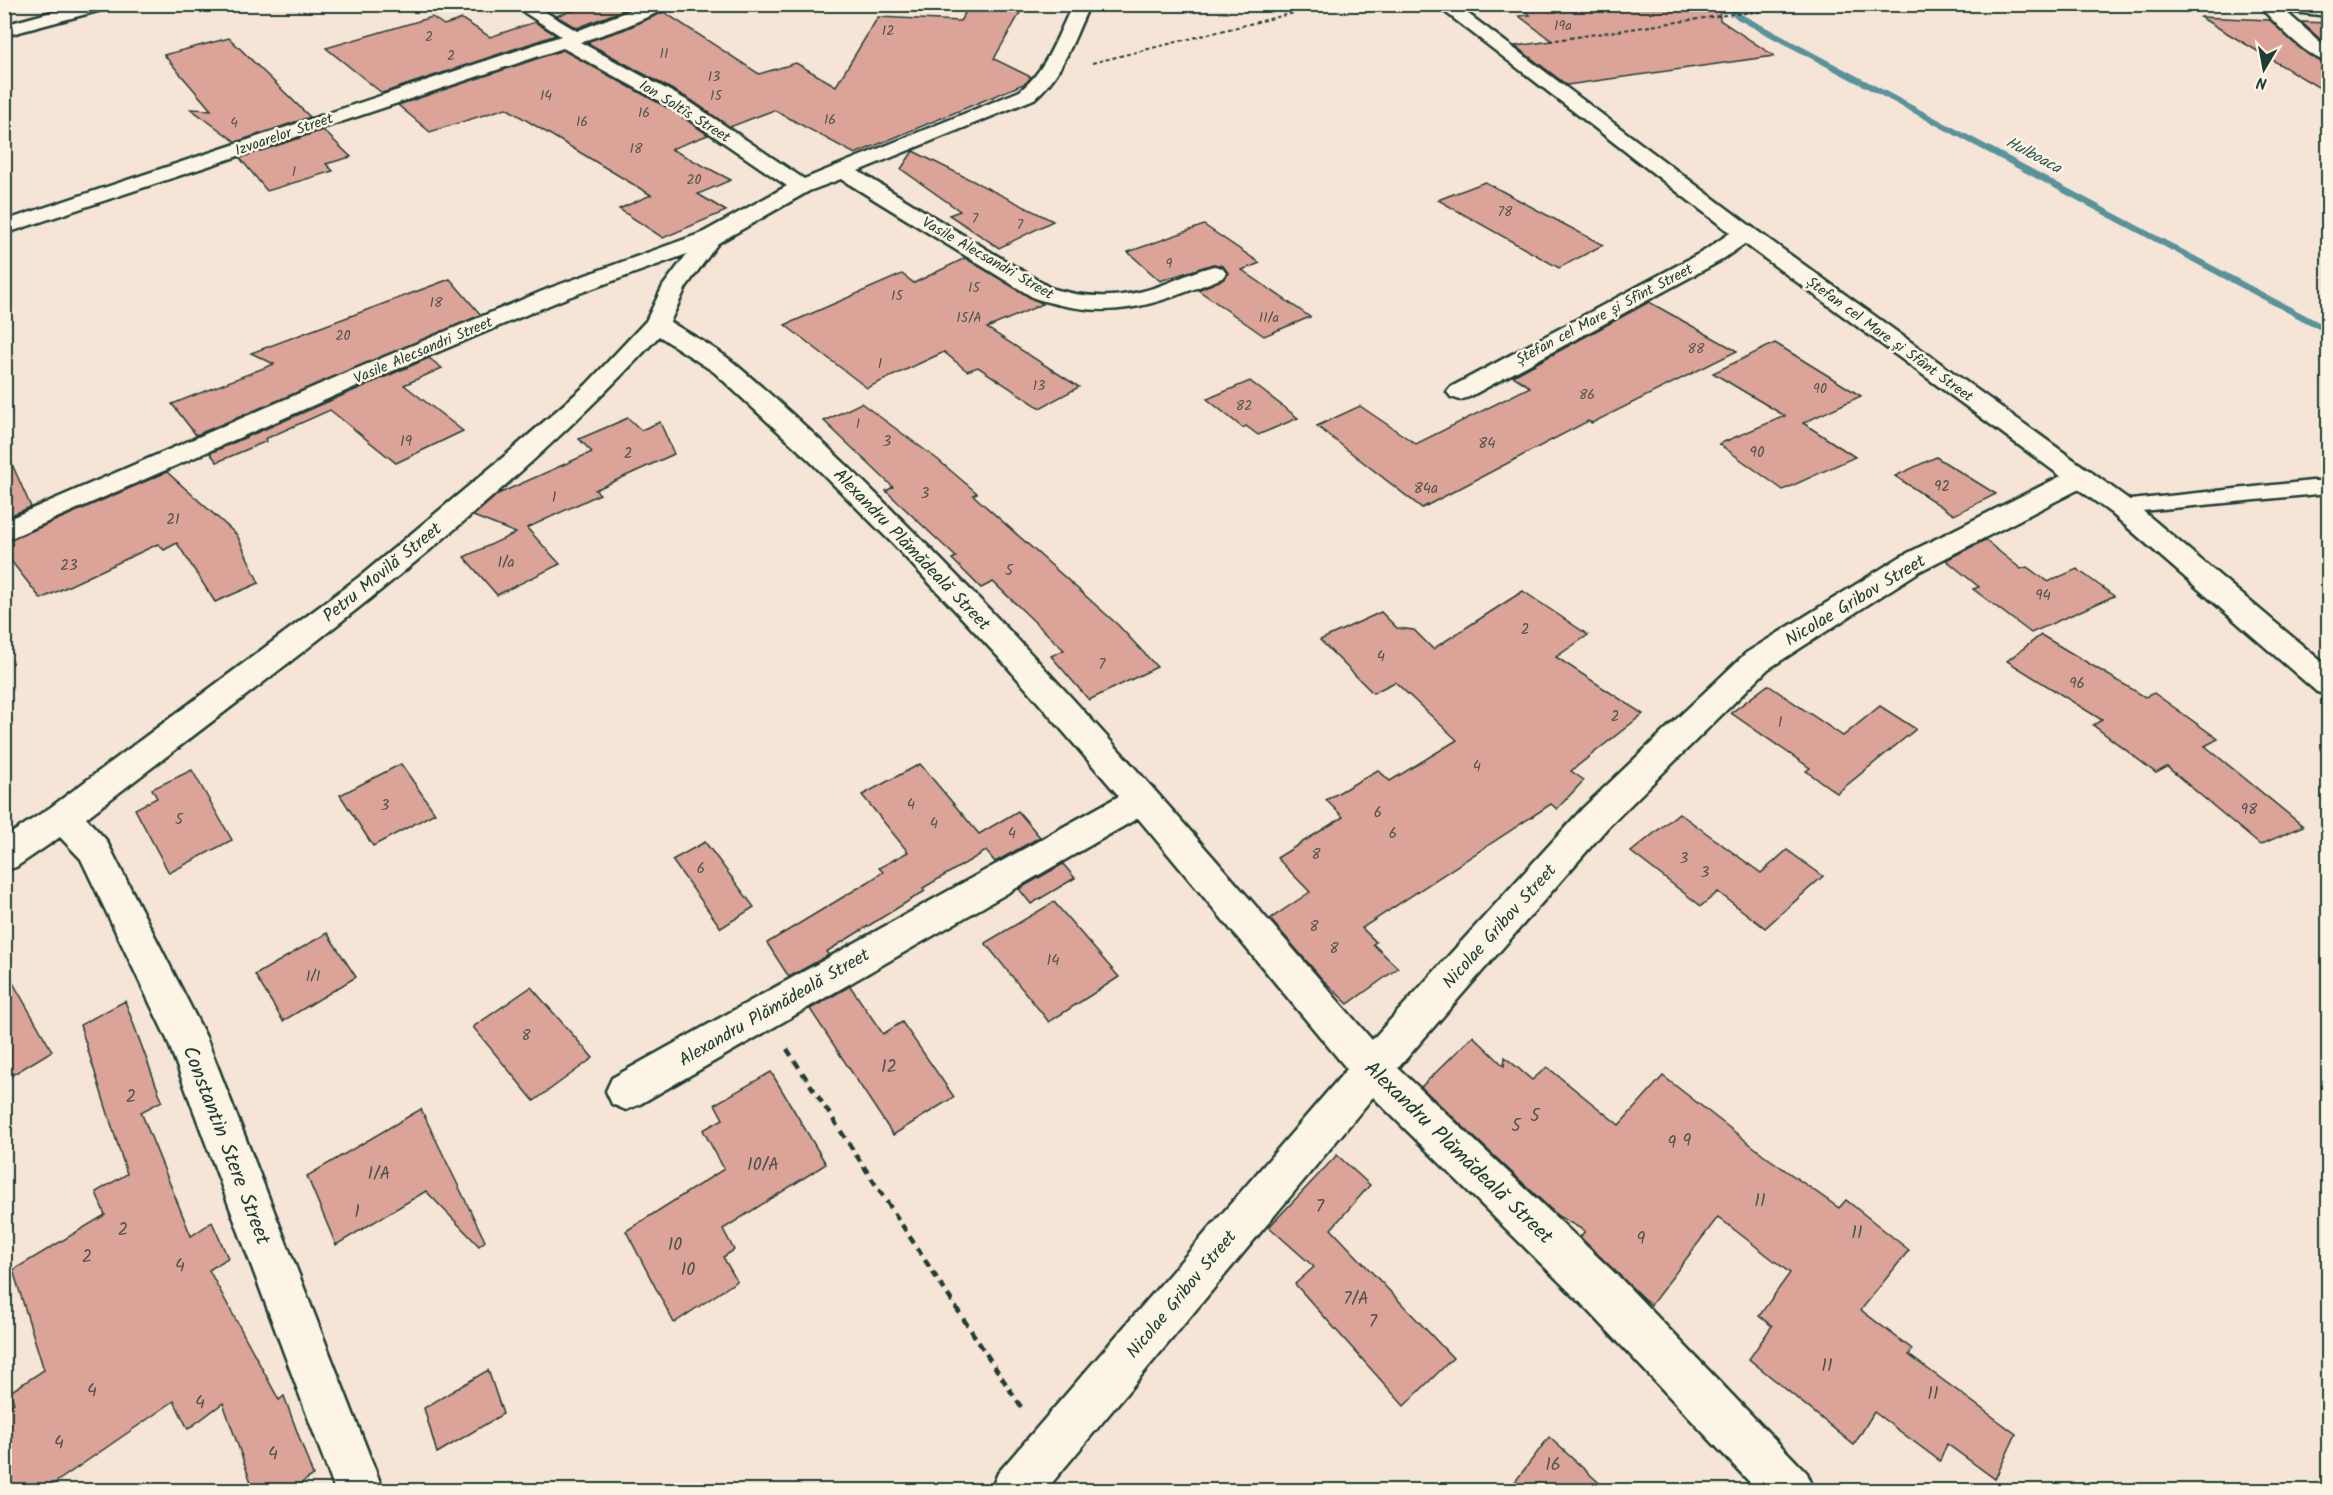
<svg xmlns="http://www.w3.org/2000/svg" width="2333" height="1495" font-family="Kalam,sans-serif">
  <style>
    .lines { fill: none; stroke-linecap: round; stroke-linejoin: round }
    .stream { fill: #59929b; fill-rule: evenodd }
    .building { fill: #dca399; stroke: #1f3d34; stroke-width: 1.5 }
    .service-casing { stroke: #1f3d34; stroke-width: 5 }
    .minor-casing { stroke: #1f3d34; stroke-width: 5 }
    .tertiary-casing { stroke: #1f3d34; stroke-width: 5 }
    .path-far1 { stroke: #1f3d34; stroke-width: 2; stroke-dasharray: 4 3; stroke-linecap: butt }
    .path { stroke: #1f3d34; stroke-width: 4.5; stroke-dasharray: 8 6; stroke-linecap: butt }
    .service { fill: #fcf5e5; fill-rule: evenodd }
    .minor { fill: #fcf5e5; fill-rule: evenodd }
    .tertiary { fill: #fcf5e5; fill-rule: evenodd }
    .labels { text-anchor: middle; stroke-width: 5; stroke-linejoin: round; paint-order: stroke }
    .far-number-label { font-size: 14px; fill: #4e564d }
    .far-street-label { font-size: 15px; fill: #1f3d34; stroke: #fcf5e5 }
    .number-label { font-size: 15px; fill: #4e564d }
    .far-water-label { font-size: 16px; font-style: italic; fill: #325956; stroke: #fcf5e5 }
    .street-label { font-size: 18px; fill: #1f3d34; stroke: #fcf5e5 }
    .near-number-label { font-size: 18px; fill: #4e564d }
    .near-street-label { font-size: 21px; fill: #1f3d34; stroke: #fcf5e5 }
  </style>
  <rect width="100%" height="100%" fill="#f6e5d6"/>
  <filter id="ink" filterUnits="userSpaceOnUse"><feTurbulence type="fractalNoise" baseFrequency=".0167" numOctaves="2"/><feDisplacementMap in="SourceGraphic" scale="12" xChannelSelector="R" yChannelSelector="G"/><feConvolveMatrix kernelMatrix="1 2 1 2 8 2 1 2 1" color-interpolation-filters="sRGB"/></filter>
  <g filter="url(#ink)">
    <g class="lines">
      <path class="stream" d="M1721,4h9l13,11 585,312v7l-591,-315z"/>
    </g>
    <g class="building">
      <path d="M592,4h47l-62,24 -21,-12z"/>
      <path d="M971,4h54l-31,55 37,18 -5,6 -171,71 -81,-44 -44,17 -39,-27 -105,-58 37,-12 41,-18 95,62 37,-11 40,23 42,-69 82,4z"/>
      <path d="M1514,4h205l1,16 54,36 -207,29 -52,-39 37,-5 -33,-25 11,-1z"/>
      <path d="M432,17l12,8 18,-6 28,18 45,-15 21,13 -174,58 -56,-45z"/>
      <path d="M2200,17l70,3 39,35 19,9v29z"/>
      <path d="M2301,22l27,1v23z"/>
      <path d="M229,38l81,79 -74,25 -45,-33 20,1 -47,-55z"/>
      <path d="M563,50l112,62 33,23 -37,14 60,31 -33,14 28,17 -63,27 -44,-29 32,-14 -145,-87 -76,24 -32,-27z"/>
      <path d="M323,130l28,27 -25,7 7,7 -66,20 -27,-33z"/>
      <path d="M913,151l140,70 -54,27 -50,-33 11,-4 -59,-42z"/>
      <path d="M1485,182l118,63 -44,23 -121,-68z"/>
      <path d="M1204,225l56,38 -18,7 68,47 -46,19 -66,-46 26,-11 4,-6 -5,-7 -10,-2 -53,17 -32,-29z"/>
      <path d="M965,258l78,46 -56,24 92,59 -39,21 -62,-41 -11,4 -23,-19 -77,36 -82,-63 117,-51 12,9z"/>
      <path d="M450,279l31,36 -285,120 -24,-31 102,-40 -23,-11z"/>
      <path d="M1649,302l88,49 -145,72 -4,-2 -166,87 -105,-82 43,-20 56,38 114,-57 -17,-11z"/>
      <path d="M1775,343l86,53 -58,27 52,34 -72,33 -64,-46 66,-28 -72,-43z"/>
      <path d="M429,358l13,10 -38,17 59,46 -67,32 -66,-53 -65,29 2,2 -50,21 -7,-9z"/>
      <path d="M1250,381l48,37 -40,17 -12,-9 -3,2 -36,-29z"/>
      <path d="M861,403l76,56 40,34 -4,2 145,130 39,42 -68,33 -38,-44 13,-6 -71,-68 -12,6 -29,-29 4,-2 -70,-66 7,-4 -69,-66z"/>
      <path d="M628,418l13,12 19,-8 14,32 -79,36 5,4 -73,34 33,36 -63,31 -33,-38 52,-24 -43,-17 25,-22 94,-42 -13,-13z"/>
      <path d="M4,446l27,61 -27,11z"/>
      <path d="M1936,457l60,37 -42,21 -59,-39z"/>
      <path d="M167,472l70,63 22,48 -44,19 -38,-59 -13,7 -6,-6 -117,55 -37,-47v-9z"/>
      <path d="M1985,540l36,29 6,-2 21,15 29,-13 37,27 -83,37 -58,-44 6,-2 -33,-27z"/>
      <path d="M1523,591l65,44 -32,22 87,57 -72,57 13,9 -27,29 -6,-5 -189,124 14,14 -3,2 25,24 -50,36 -25,-24 -53,-61 40,-27 -33,-34 66,-41 -17,-17 52,-30 12,11 67,-41 -62,-58 -22,11 -53,-53 61,-28 16,16 17,2 19,19z"/>
      <path d="M2041,635l104,62 9,-4 64,46 -13,7 98,80 -43,19 -93,-78 -11,6 -63,-48 9,-5 -95,-59z"/>
      <path d="M1768,685l75,51 37,-30 36,23 -79,64 -31,-22 4,-3 -79,-55z"/>
      <path d="M401,764l34,49 -62,33 -33,-51z"/>
      <path d="M920,764l59,70 39,-23 22,26 -45,25 -9,-11 -63,37 2,3 -99,61 3,3 -40,22 -22,-34 101,-61 15,-10 -4,-4 29,-16 -46,-57z"/>
      <path d="M192,770l40,70 -63,33 -34,-64 22,-11 -5,-9z"/>
      <path d="M1679,813l82,60 26,-23 36,26 -58,52 -47,-36 -17,14 -70,-54z"/>
      <path d="M705,842l49,65 -33,21 -49,-68z"/>
      <path d="M1063,864l12,14 -44,26 -12,-15z"/>
      <path d="M1054,902l65,75 -70,45 -64,-79z"/>
      <path d="M327,933l29,44 -73,44 -28,-46z"/>
      <path d="M4,967l48,84 -48,29z"/>
      <path d="M850,986l33,48 19,-12 52,75 -61,38 -83,-126z"/>
      <path d="M531,987l62,71 -59,43 -61,-74z"/>
      <path d="M125,1001l37,100 -21,11 50,124 21,-14 16,36 -19,12 70,130 5,-4 29,79 -23,16h-36l-31,-88 -35,26 -14,-28 -131,90h-39v-82l10,-6 -4,-11 34,-22 -31,-100 92,-55 -9,-23 31,-18 -47,-149z"/>
      <path d="M1473,1036l31,30 1,-9 27,23 15,-13 72,58 44,-49 105,82 71,50 7,-8 63,50 -48,60 51,39 -3,6 107,79 -21,45 -48,-35 -7,17 -66,-49 -20,33 -105,-86 23,-33 -13,-10 31,-43 -72,-56 -67,88 -8,-7 -63,-61 5,-6 -27,-15 -137,-129z"/>
      <path d="M771,1072l55,92 -103,65 11,21 -11,7 14,24 -63,42 -48,-92 98,-62 -21,-39 20,-11 -8,-15z"/>
      <path d="M421,1109l64,132 -6,5 -53,-55 -90,54 -29,-69z"/>
      <path d="M1337,1155l33,30 -39,44 122,129 -49,48 -109,-122 19,-17 -45,-40z"/>
      <path d="M488,1370l15,44 -66,39 -13,-45z"/>
      <path d="M1549,1437l59,54h-100z"/>
    </g>
    <g class="lines">
      <defs>
        <path id="service" d="M2312,481h16v12l-207,20 -7,-2 -3,-4 3,-4 7,-2z"/>
        <g id="minor">
          <path d="M81,4h30l-2,4 -105,28v-11z"/>
          <path d="M511,4h21l45,27 69,-27h24l-2,4 -46,20 -42,14 110,60 114,77 216,-88c28,-23 37,-55 53,-87h17c-17,35 -26,70 -56,95l-176,72 192,117c40,12 76,11 115,-4 16,-6 32,-14 49,-18l8,2 4,5 -4,5c-73,29 -111,44 -188,20l-193,-119 -32,12 -91,52 -32,44 -16,35c21,13 45,25 64,41 78,66 152,140 223,213 145,149 279,308 415,464l211,-232 163,-155 154,-96 171,-86 10,-3 10,3 4,6 -4,6 -171,88 -152,98 -161,159 -209,240 223,211 186,194 7,17h-57l-168,-179 -216,-214 -327,393h-55l7,-17 349,-404 -209,-251 -498,286 -14,6 -14,-6 -6,-13 6,-13 507,-282 -115,-133 -111,-119 -84,-84 -95,-88 -55,-36c-170,183 -376,330 -573,482l20,22 100,197 177,453h-48l-168,-451 -86,-180 -21,-22 -44,30 -12,4v-33l47,-31 312,-233 144,-120 79,-69 60,-64 17,-35 24,-32 -121,44 -202,85 -360,158v-20l342,-148 204,-85 152,-55 85,-47 -111,-76 -113,-62 -559,186v-13l557,-185z"/>
          <path d="M2258,4l70,2v10l-43,-5 43,38v13c-21,-4 -55,-41 -70,-58z"/>
          <path d="M1745,226l8,2 3,5 -3,5 -33,23 -251,136 -9,3 -9,-3 -4,-5 4,-5 253,-136 33,-23z"/>
        </g>
        <path id="tertiary" d="M1435,4h20l298,224 378,273 197,166v28l-11,-3 -206,-179 -374,-275z"/>
      </defs>
      <use href="#service" class="service-casing"/>
      <use href="#minor" class="minor-casing"/>
      <use href="#tertiary" class="tertiary-casing"/>
      <g class="path-far1">
        <path d="M1549,41l176,-26 106,-11"/>
        <path d="M1092,63l238,-59"/>
      </g>
      <path class="path" d="M787,1049l234,358"/>
      <use href="#service" class="service"/>
      <use href="#minor" class="minor"/>
      <use href="#tertiary" class="tertiary"/>
    </g>
  </g>
  <g class="labels">
    <g class="far-number-label">
      <text x="1563" y="30">19a</text>
      <text x="888" y="35">12</text>
      <text x="429" y="41">2</text>
      <text x="664" y="58">11</text>
      <text x="451" y="60">2</text>
      <text x="714" y="81">13</text>
      <text x="546" y="100">14</text>
      <text x="716" y="100">15</text>
      <text x="644" y="117">16</text>
      <text x="830" y="124">16</text>
      <text x="582" y="126">16</text>
      <text x="234" y="127">4</text>
      <text x="636" y="153">18</text>
      <text x="294" y="176">1</text>
      <text x="694" y="184">20</text>
      <text x="1505" y="216">78</text>
      <text x="975" y="223">7</text>
      <text x="1020" y="229">7</text>
      <text x="1169" y="268">9</text>
      <text x="974" y="292">15</text>
      <text x="897" y="300">15</text>
      <text x="436" y="307">18</text>
      <text x="969" y="322">15/A</text>
      <text x="1269" y="322">11/a</text>
      <text x="343" y="340">20</text>
      <text x="1696" y="353">88</text>
      <text x="880" y="368">1</text>
      <text x="1039" y="390">13</text>
      <text x="1820" y="393">90</text>
      <text x="1587" y="399">86</text>
      <text x="1244" y="410">82</text>
      <text x="858" y="428">1</text>
    </g>
    <g class="far-street-label">
      <text transform="translate(685 111) rotate(32)" y="5">Ion Soltîs Street</text>
      <text transform="translate(284 134) rotate(-19)" y="5">Izvoarelor Street</text>
      <text transform="translate(988 258) rotate(30)" y="5">Vasile Alecsandri Street</text>
      <text transform="translate(1604 314) rotate(-28)" y="5">Ștefan cel Mare și Sfînt Street</text>
      <text transform="translate(1890 339) rotate(36)" y="5">Ștefan cel Mare și Sfânt Street</text>
      <text transform="translate(423 350) rotate(-23)" y="5">Vasile Alecsandri Street</text>
    </g>
    <g class="number-label">
      <text x="406" y="446">19</text>
      <text x="887" y="446">3</text>
      <text x="1487" y="448">84</text>
      <text x="1757" y="457">90</text>
      <text x="628" y="458">2</text>
      <text x="1942" y="491">92</text>
      <text x="1426" y="493">84a</text>
      <text x="925" y="498">3</text>
      <text x="554" y="502">1</text>
      <text x="173" y="524">21</text>
      <text x="506" y="567">1/a</text>
      <text x="69" y="570">23</text>
      <text x="1009" y="575">5</text>
      <text x="2043" y="600">94</text>
      <text x="1525" y="634">2</text>
      <text x="1381" y="661">4</text>
      <text x="1102" y="669">7</text>
      <text x="2077" y="688">96</text>
      <text x="1615" y="721">2</text>
      <text x="1780" y="727">1</text>
      <text x="1477" y="771">4</text>
      <text x="911" y="809">4</text>
      <text x="385" y="810">3</text>
      <text x="2249" y="814">98</text>
      <text x="1378" y="817">6</text>
      <text x="179" y="824">5</text>
      <text x="934" y="828">4</text>
      <text x="1012" y="838">4</text>
      <text x="1393" y="838">6</text>
      <text x="1316" y="859">8</text>
      <text x="1684" y="863">3</text>
      <text x="701" y="873">6</text>
      <text x="1705" y="877">3</text>
      <text x="1314" y="931">8</text>
      <text x="1334" y="953">8</text>
      <text x="1053" y="965">14</text>
      <text x="313" y="981">1/1</text>
      <text x="526" y="1040">8</text>
    </g>
    <g class="far-water-label">
      <text transform="translate(2034 154) rotate(28)" y="6">Hulboaca</text>
    </g>
    <g class="street-label">
      <text transform="translate(912 549) rotate(46)" y="6">Alexandru Plămădeală Street</text>
      <text transform="translate(382 572) rotate(-39)" y="6">Petru Movilă Street</text>
      <text transform="translate(1855 600) rotate(-31)" y="6">Nicolae Gribov Street</text>
      <text transform="translate(1499 926) rotate(-48)" y="6">Nicolae Gribov Street</text>
      <text transform="translate(774 1007) rotate(-30)" y="6">Alexandru Plămădeală Street</text>
      <text transform="translate(1181 1294) rotate(-50)" y="6">Nicolae Gribov Street</text>
    </g>
    <g class="near-number-label">
      <text x="889" y="1072">12</text>
      <text x="131" y="1102">2</text>
      <text x="1535" y="1121">5</text>
      <text x="1516" y="1131">5</text>
      <text x="1687" y="1146">9</text>
      <text x="1672" y="1148">9</text>
      <text x="763" y="1170">10/A</text>
      <text x="379" y="1179">1/A</text>
      <text x="1760" y="1206">11</text>
      <text x="1320" y="1212">7</text>
      <text x="357" y="1217">1</text>
      <text x="123" y="1235">2</text>
      <text x="1857" y="1238">11</text>
      <text x="1641" y="1244">9</text>
      <text x="675" y="1250">10</text>
      <text x="87" y="1262">2</text>
      <text x="180" y="1271">4</text>
      <text x="688" y="1275">10</text>
      <text x="1356" y="1304">7/A</text>
      <text x="1373" y="1327">7</text>
      <text x="1827" y="1371">11</text>
      <text x="92" y="1396">4</text>
      <text x="1933" y="1399">11</text>
      <text x="200" y="1408">4</text>
      <text x="59" y="1448">4</text>
      <text x="273" y="1459">4</text>
      <text x="1553" y="1470">16</text>
    </g>
    <g class="near-street-label">
      <text transform="translate(227 1145) rotate(69)" y="7">Constantin Stere Street</text>
      <text transform="translate(1459 1152) rotate(44)" y="7">Alexandru Plămădeală Street</text>
    </g>
  </g>
  <rect width="2333" height="1495" fill="none" stroke="#fcf5e5" stroke-width="24"/>
  <rect x="12" y="12" width="2309" height="1471" fill="none" stroke="#1f3d34" stroke-width="2" filter="url(#ink)"/>
  <g transform="translate(2264 69) rotate(190)" stroke="#fcf5e5" stroke-width="4.5" paint-order="stroke">
  <path d="M0-4.5L10 22L0 15L-10 22Z" fill="#1f3d34"/>
  <text y="-9" font-size="16" font-weight="bold" text-anchor="middle" fill="#1f3d34">N</text>
  </g>
</svg>
